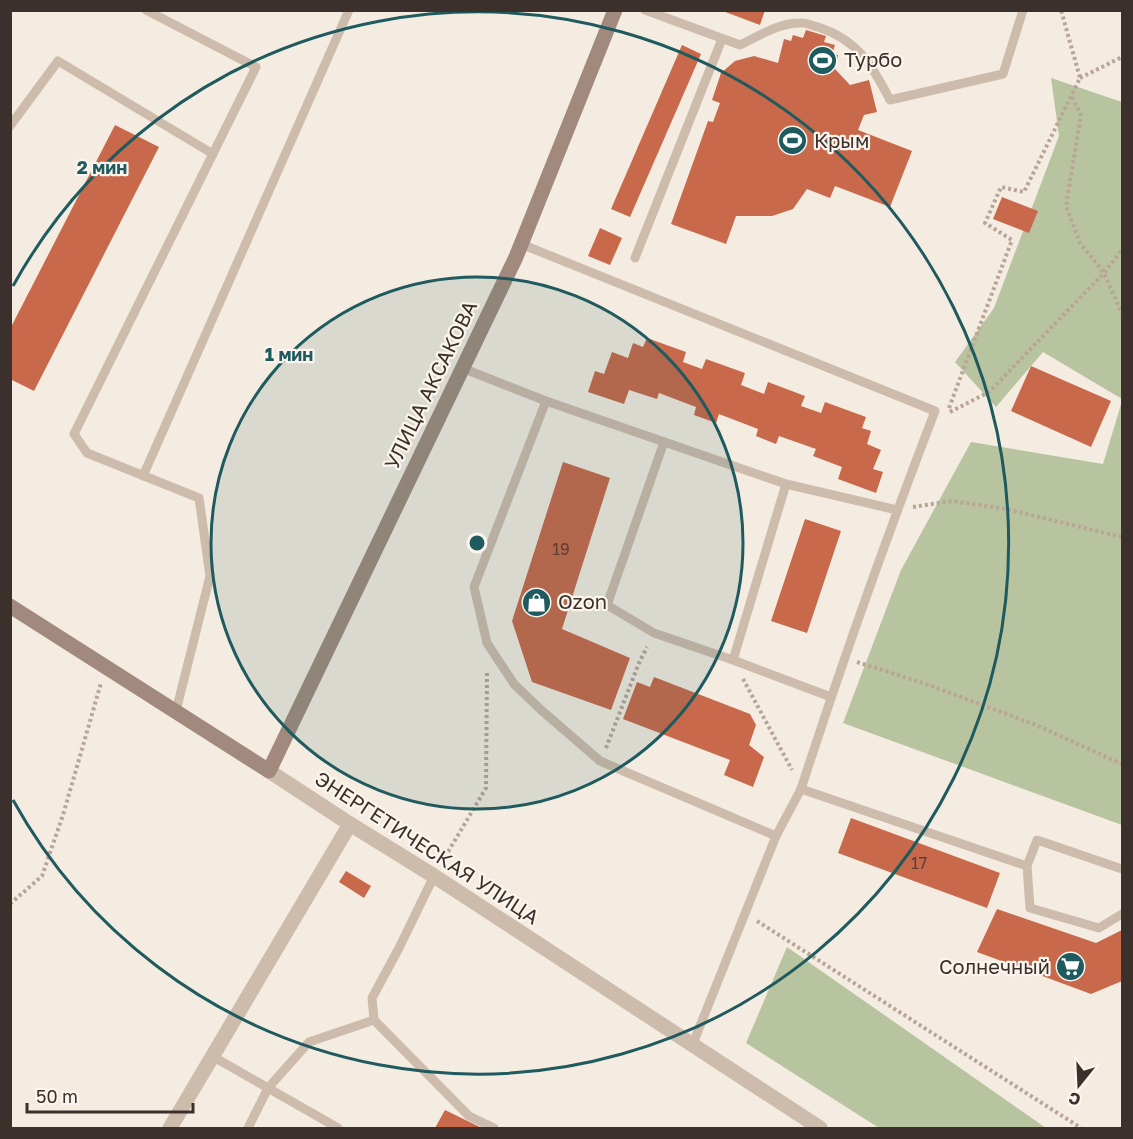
<svg xmlns="http://www.w3.org/2000/svg" width="1133" height="1139" font-family="'Golos Text',sans-serif">
  <style>
    .green { fill: #b8c4a0 }
    .building { fill: #c8694b }
    .lines { fill: none; stroke-linecap: round; stroke-linejoin: round }
    .path { stroke: #b9a596; stroke-width: 4; stroke-dasharray: 3 3; stroke-linecap: butt }
    .service { stroke: #cdbbac; stroke-width: 9 }
    .minor { stroke: #cdbbac; stroke-width: 15 }
    .tertiary { stroke: #cdbbac; stroke-width: 15 }
    .secondary { stroke: #a18a7d; stroke-width: 15 }
    .ring { fill: none; stroke: #1f5a5e; stroke-width: 3 }
    .labels { text-anchor: middle; stroke-width: 4.5; stroke-linejoin: round; paint-order: stroke }
    .number-label { font-size: 16px; fill: #5e3e33 }
    .poi-label { font-size: 20px; fill: #3b302b; stroke: #fbf5ee; text-anchor: start }
    .street-label { font-size: 20px; fill: #3b302b; stroke: #fbf5ee }
    .centre { fill: #1f5a5e; stroke: #fbf5ee; stroke-width: 3 }
    .ring-label { font-size: 18px; text-anchor: middle; font-weight: bold; fill: #1f5a5e; stroke: #fbf5ee; stroke-width: 4.5; stroke-linejoin: round; paint-order: stroke }
  </style>
  <rect width="100%" height="100%" fill="#f4ebe1"/>
  <g class="green">
    <path d="M1051,78l71,24v297l-79,-47 -47,55 -41,-45 39,-54 65,-172z"/>
    <path d="M1122,401v424l-279,-102 58,-153 70,-128 132,22z"/>
    <path d="M787,947l259,181h-167l-133,-85z"/>
  </g>
  <g class="building">
    <path d="M720,10h45l-5,15z"/>
    <path d="M806,30l20,6 -2,6 11,3 -3,9 6,1 -3,14 15,16 19,-5 8,32 -13,3 -6,15 54,21 -22,56 -55,-21 -5,12 -23,-9 -14,20 -21,7h-36l-10,28 -55,-20 37,-103 5,1 7,-19 -8,-3 9,-27 14,-12 19,-5 24,7 6,-24 7,2 2,-6 10,3z"/>
    <path d="M682,45l19,9 -71,163 -19,-8z"/>
    <path d="M115,125l44,22 -125,244 -24,-12v-50z"/>
    <path d="M1002,197l36,14 -9,22 -36,-14z"/>
    <path d="M600,228l22,10 -12,27 -22,-9z"/>
    <path d="M647,338l39,14 -3,10 19,7 4,-10 39,14 -4,12 23,9 4,-12 37,14 -4,10 20,7 4,-11 41,15 -4,11 9,3 -4,13 14,6 -8,19 10,3 -7,21 -38,-14 4,-12 -29,-11 3,-7 -37,-13 -3,8 -20,-8 2,-7 -39,-15 -3,9 -22,-8 2,-8 -37,-14 -2,6 -28,-9 -5,14 -36,-12 7,-21 9,3 8,-22 16,6 5,-15 10,4z"/>
    <path d="M1031,366l80,35 -20,46 -80,-36z"/>
    <path d="M563,462l47,16 -48,151 68,29 -19,52 -79,-28 -20,-61z"/>
    <path d="M805,519l36,12 -34,102 -36,-12z"/>
    <path d="M654,677l96,37 6,11 -7,20 15,12 -11,30 -29,-12 6,-15 -107,-41 14,-37 13,5z"/>
    <path d="M851,818l149,55 -13,35 -149,-55z"/>
    <path d="M346,871l25,15 -7,12 -25,-16z"/>
    <path d="M997,909l99,34 26,-13v51l-31,13 -114,-42z"/>
    <path d="M445,1110l37,18h-47z"/>
  </g>
  <g class="lines">
    <g class="path">
      <path d="M1080,78l42,-21"/>
      <path d="M1072,97l9,18 -15,91 14,37 24,30 18,41"/>
      <path d="M949,408l63,-168 -27,-17 16,-36 23,5 56,-114 -19,-68"/>
      <path d="M950,412l39,-20 115,-119 18,-23"/>
      <path d="M913,507l39,-6 54,8 116,28"/>
      <path d="M857,662l69,22 110,41 86,39"/>
      <path d="M743,679l49,91"/>
      <path d="M606,748l33,-85 8,-16"/>
      <path d="M442,862l44,-74 1,-116"/>
      <path d="M10,904l32,-28 21,-61 38,-132"/>
      <path d="M757,921l324,207"/>
    </g>
    <g class="service">
      <path d="M146,10l110,57 -182,367 13,19 112,45 11,78 -34,135"/>
      <path d="M645,10l95,35c19,-9 38,-22 60,-22 6,-1 12,3 18,4 40,13 54,38 72,73l113,-26 20,-64"/>
      <path d="M10,126l48,-65 155,93"/>
      <path d="M521,244l414,167c-48,125 -93,251 -134,378"/>
      <path d="M635,258l87,-219"/>
      <path d="M462,368l84,33 -72,186 13,56 27,41 26,25 60,52 176,75"/>
      <path d="M546,401l240,83 111,26"/>
      <path d="M664,442l-57,163 47,28 79,27 98,37"/>
      <path d="M143,476l206,-466"/>
      <path d="M733,660l53,-176"/>
      <path d="M1027,866l10,-26 85,29"/>
      <path d="M374,1020l95,96 25,12"/>
      <path d="M692,1046l84,-210 25,-47 226,77 3,42 69,20 23,-14"/>
      <path d="M212,1056l126,72"/>
      <path d="M248,1128l20,-40 41,-46 65,-22 -2,-22 27,-50 35,-72"/>
    </g>
    <path class="minor" d="M170,1128l180,-304"/>
    <path class="tertiary" d="M269,771l81,53 84,52 386,252"/>
    <path class="secondary" d="M10,606l259,165 247,-514 99,-247"/>
  </g>
  <circle cx="477" cy="543" r="266" fill="#1f5a5e" fill-opacity=".12"/>
  <g class="ring">
    <circle cx="477" cy="543" r="266"/>
    <path d="M13 286A531 531 0 1 1 13 800"/>
  </g>
  <defs>
    <symbol id="stadium-disc" viewBox="-11 -11 22 22"><circle r="9.5" fill="#1f5a5e" stroke="#fbf5ee"/><path d="M0-5a6.5 5 0 1 0 0 10a6.5 5 0 1 0 0-10ZM-3.5-1.8h7v3.6h-7Z" fill="#fff"/></symbol>
    <symbol id="shop-disc" viewBox="-11 -11 22 22"><circle r="9.5" fill="#1f5a5e" stroke="#fbf5ee"/><path d="M-5-2.5h2.3a2.7 3.5 0 0 1 5.4 0H5L5.5 6h-11ZM-1.5-2.5h3a1.5 2.3 0 0 0-3 0Z" fill="#fff"/></symbol>
    <symbol id="supermarket-disc" viewBox="-11 -11 22 22"><circle r="9.5" fill="#1f5a5e" stroke="#fbf5ee"/><path d="M-6-5.5h2.5l.6 2H6L4.5 2H-2.5L-4.4-4H-6ZM-1.5 3.2a1.3 1.3 0 1 0 .1 0ZM3 3.2a1.3 1.3 0 1 0 .1 0Z" fill="#fff"/></symbol>
  </defs>
  <g fill-rule="evenodd">
    <use href="#stadium-disc" x="806" y="44" width="33" height="33"/>
    <use href="#stadium-disc" x="776" y="124" width="33" height="33"/>
    <use href="#shop-disc" x="520" y="586" width="33" height="33"/>
    <use href="#supermarket-disc" x="1054" y="950" width="33" height="33"/>
  </g>
  <g class="labels">
    <g class="number-label">
      <text x="561" y="555">19</text>
      <text x="919" y="869">17</text>
    </g>
    <g class="poi-label">
      <text x="844" y="67">Турбо</text>
      <text x="814" y="148">Крым</text>
      <text x="558" y="609">Ozon</text>
      <text x="1050" y="974" text-anchor="end">Солнечный</text>
    </g>
    <g class="street-label">
      <text transform="translate(431 385) rotate(-64)" y="7">УЛИЦА АКСАКОВА</text>
      <text transform="translate(427 848) rotate(33)" y="7">ЭНЕРГЕТИЧЕСКАЯ УЛИЦА</text>
    </g>
  </g>
  <circle cx="477" cy="543" r="9" class="centre"/>
  <g class="ring-label">
    <text x="102" y="174">2 мин</text>
    <text x="289" y="361">1 мин</text>
  </g>
  <rect width="1133" height="1139" fill="none" stroke="#3b302b" stroke-width="24"/>
  <g transform="translate(1079 1085) rotate(198)" stroke="#fbf5ee" stroke-width="4.5" paint-order="stroke">
  <path d="M0-4.5L10 22L0 15L-10 22Z" fill="#3b302b"/>
  <text y="-9" font-size="16" font-weight="bold" text-anchor="middle" fill="#3b302b">С</text>
  </g>
  <path d="M27 1103v9h166v-9" fill="none" stroke="#3b302b" stroke-width="3"/>
  <text x="36" y="1103" font-size="18" fill="#3b302b" stroke="#fbf5ee" stroke-width="4.5" paint-order="stroke">50 m</text>
</svg>
